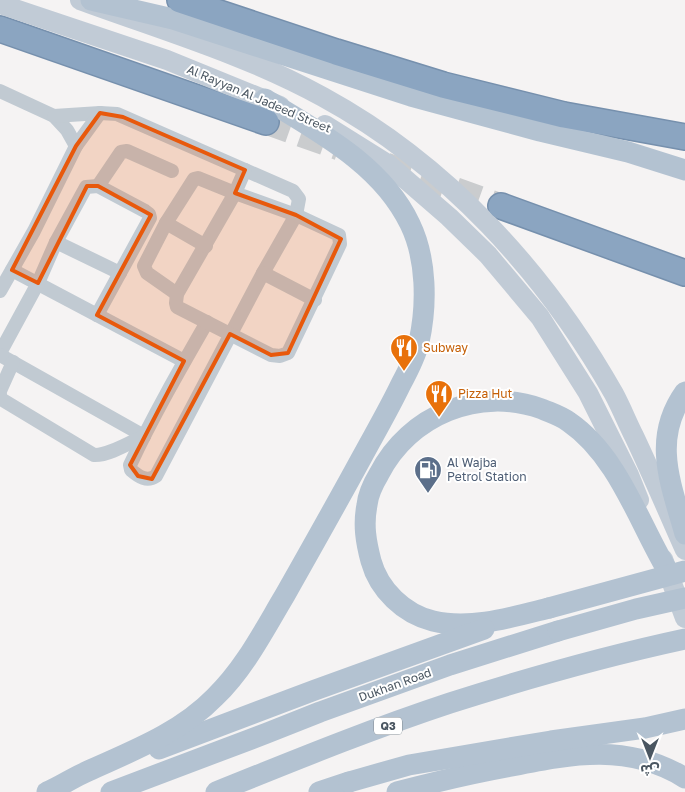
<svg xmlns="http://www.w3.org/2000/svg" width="685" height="792" font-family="'Golos Text','Noto Sans Arabic',sans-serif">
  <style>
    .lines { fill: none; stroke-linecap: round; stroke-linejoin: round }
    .motorway-tunnel { stroke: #caccce; stroke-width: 25; stroke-dasharray: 25 12; stroke-linecap: butt }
    .motorway-casing { stroke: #7690ad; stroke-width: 28 }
    .minor { stroke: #c1cad2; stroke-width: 14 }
    .secondary { stroke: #c1cbd6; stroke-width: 20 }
    .primary { stroke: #b3c2d1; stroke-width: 21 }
    .motorway { stroke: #8ba5c1; stroke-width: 25 }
    .primary-bridge { stroke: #b3c2d1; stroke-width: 21 }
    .marked { fill: #e8590c; fill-opacity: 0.2; stroke: #e8590c; stroke-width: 4; stroke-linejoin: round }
    .labels { text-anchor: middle; stroke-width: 4; stroke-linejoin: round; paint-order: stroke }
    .shield { fill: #fff; stroke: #808990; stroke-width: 1 }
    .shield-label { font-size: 11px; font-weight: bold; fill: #4a5661 }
    .street-label { font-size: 12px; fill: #4a5661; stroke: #fff }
    .food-label { font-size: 12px; fill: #c56008; stroke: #fff; text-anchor: start }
    .service-label { font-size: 12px; fill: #4e5e75; stroke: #fff; text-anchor: start }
  </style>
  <rect width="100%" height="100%" fill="#f5f3f3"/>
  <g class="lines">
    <g class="motorway-tunnel">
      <path d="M266,122l73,26"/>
      <path d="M386,165l115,41"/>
    </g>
    <defs>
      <g id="motorway">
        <path d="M180,0l156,52 107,33 121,30 121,22"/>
        <path d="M0,29l266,93"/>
        <path d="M501,206l184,67"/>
      </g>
    </defs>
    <use href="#motorway" class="motorway-casing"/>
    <g class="minor">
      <path d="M0,91l54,25 13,14 9,16"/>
      <path d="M54,116l46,-3 17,1 176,77 6,8 -3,16 -33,58 -107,203c-9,6 -17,1 -25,-6l-1,-5c23,-49 50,-96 77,-143"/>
      <path d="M98,186l23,-34 6,-1 45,20"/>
      <path d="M166,223l28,-44 4,-1 37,15 61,22 43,20 1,9 -52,109 -8,3 -9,-1 -94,-48 -1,-4 1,-9 58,-101 10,-23"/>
      <path d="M56,242l64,31"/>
      <path d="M12,270l172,91"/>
      <path d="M263,273l52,27"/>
      <path d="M0,291l34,-60 42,-85 24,-33"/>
      <path d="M177,294l-30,-21 -3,-7 22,-43 40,23"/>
      <path d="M0,353l38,-70 18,-41 30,-55 12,-1 47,25 4,3 1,4 -53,97"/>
      <path d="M0,355l144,81"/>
      <path d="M0,391l13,-29"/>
      <path d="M0,395l1,4 93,56c14,1 37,-13 50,-19"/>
    </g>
    <g class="secondary">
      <path d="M80,0c82,30 167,55 243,97 123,67 222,175 291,297 7,13 13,28 20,42 18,38 34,76 51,114"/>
      <path d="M0,4l167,56 113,46"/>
      <path d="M325,125l64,40 60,52 39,38 52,62 48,76 41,82 10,25"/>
      <path d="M663,559l22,59"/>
    </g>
    <g class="primary">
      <path d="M91,0l82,19 238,77 129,35 88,21 57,18"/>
      <path d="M685,392c-34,47 -14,92 0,142"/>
      <path d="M549,608c-36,9 -78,22 -116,13 -29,-7 -54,-31 -62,-60 -5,-19 -8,-36 -4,-56 1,-11 6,-21 12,-31 30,-59 100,-88 163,-65 9,4 19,7 27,13 48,33 69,98 97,146"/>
      <path d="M159,749l156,-59 169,-61"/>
      <path d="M47,792c14,-6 27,-15 41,-21 44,-20 92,-38 127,-74 30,-29 49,-67 70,-102 26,-46 52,-92 77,-138 13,-24 27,-48 39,-73 7,-13 15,-28 18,-42 8,-37 8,-83 -9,-118 -28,-59 -91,-92 -145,-125"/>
      <path d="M111,792l156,-59 53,-21 130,-47 108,-34"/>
      <path d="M216,792c77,-31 155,-63 234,-89 78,-25 156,-47 235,-64"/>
      <path d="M319,792l30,-10"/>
      <path d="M397,792c38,-10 76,-19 115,-26 60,-12 117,-23 173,12"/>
    </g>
    <use href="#motorway" class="motorway"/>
    <g class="primary-bridge">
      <path d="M549,608l136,-37"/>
      <path d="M558,631l78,-22 49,-11"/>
      <path d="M349,782l60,-17 142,-24 94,-13 40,-9"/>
    </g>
  </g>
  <path class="marked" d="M100,113l23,4 122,53 -10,23 61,22 45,24 -53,114 -17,2 -41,-21 -78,145 -14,-3 -8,-11 54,-104 -87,-46 54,-100 -53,-29h-11l-49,97 -26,-13 64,-124z"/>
  <defs>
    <symbol id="restaurant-pin" viewBox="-11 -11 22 30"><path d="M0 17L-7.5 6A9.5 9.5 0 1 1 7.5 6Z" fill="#e8710a" stroke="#fff"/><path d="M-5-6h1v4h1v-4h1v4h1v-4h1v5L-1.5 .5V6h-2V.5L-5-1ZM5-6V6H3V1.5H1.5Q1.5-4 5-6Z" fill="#fff"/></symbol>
    <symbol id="fuel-pin" viewBox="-11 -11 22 30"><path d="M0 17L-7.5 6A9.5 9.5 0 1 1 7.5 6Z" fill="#5c6f8a" stroke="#fff"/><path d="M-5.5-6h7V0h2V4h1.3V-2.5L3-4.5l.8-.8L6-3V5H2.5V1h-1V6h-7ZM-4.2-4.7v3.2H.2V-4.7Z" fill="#fff"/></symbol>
  </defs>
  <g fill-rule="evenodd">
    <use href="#restaurant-pin" x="388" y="332" width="32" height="43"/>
    <use href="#restaurant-pin" x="423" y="378" width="32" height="43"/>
    <use href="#fuel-pin" x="412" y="454" width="32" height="43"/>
  </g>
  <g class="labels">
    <rect class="shield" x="374" y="717.5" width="28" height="17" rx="4"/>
    <g class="shield-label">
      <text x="388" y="730">Q3</text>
    </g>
    <g class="street-label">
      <text transform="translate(259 99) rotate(23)" y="4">Al Rayyan Al Jadeed Street</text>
      <text transform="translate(395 685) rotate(-20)" y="4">Dukhan Road</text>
    </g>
    <g class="food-label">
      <text x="423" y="352">Subway</text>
      <text x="458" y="398">Pizza Hut</text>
    </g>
    <g class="service-label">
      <text x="447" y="467">Al Wajba<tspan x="447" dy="14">Petrol Station</tspan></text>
    </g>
  </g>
  <g transform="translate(650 757) rotate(180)" stroke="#ffffff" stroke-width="4" paint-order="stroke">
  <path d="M0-4L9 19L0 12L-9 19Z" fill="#4a5661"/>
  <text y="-8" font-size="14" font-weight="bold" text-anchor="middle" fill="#4a5661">ش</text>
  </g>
</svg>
